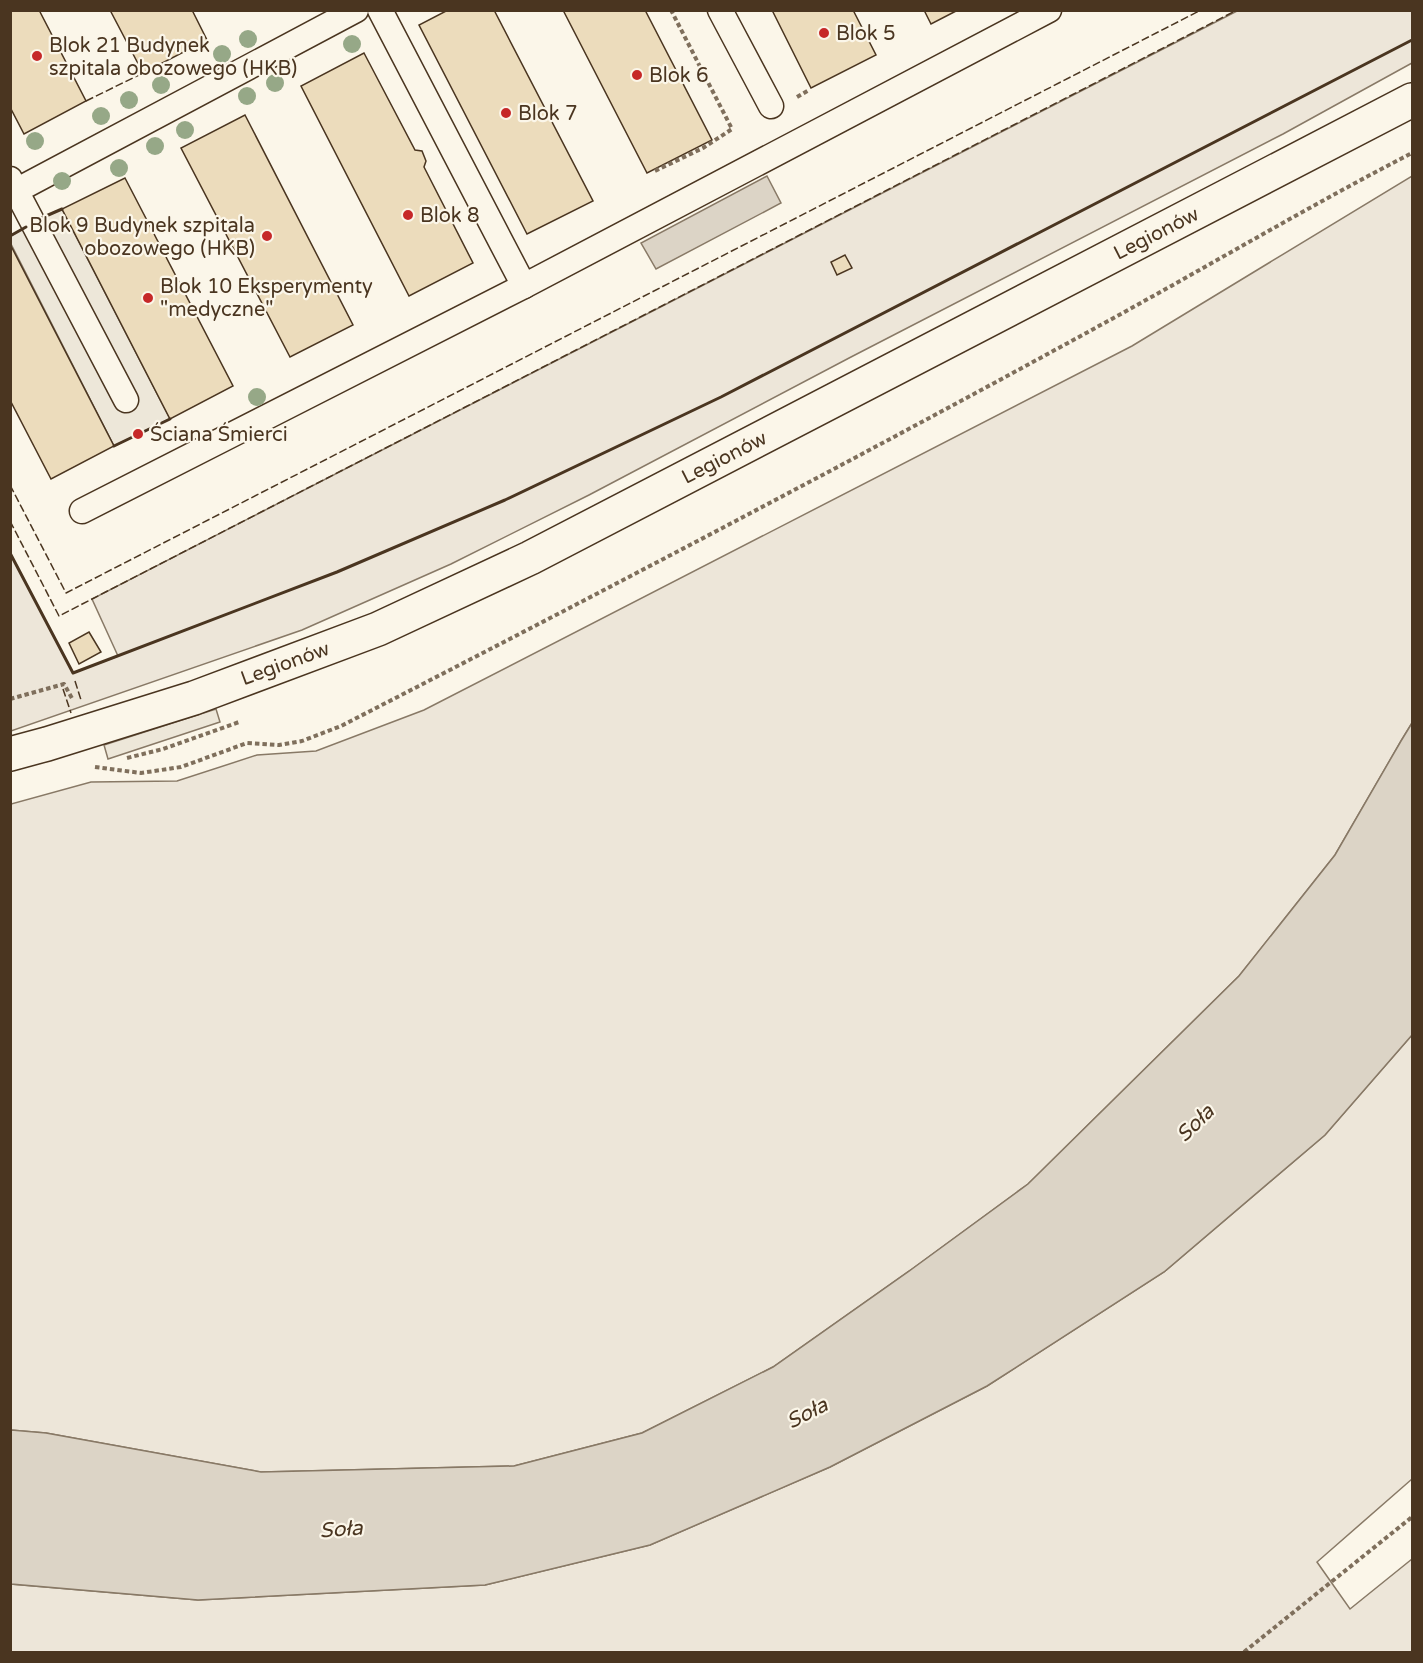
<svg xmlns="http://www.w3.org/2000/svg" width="1423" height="1663" font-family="'Varela Round',sans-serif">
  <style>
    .green { fill: #ede6d9; stroke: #887966; stroke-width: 1.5 }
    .parking { fill: #ede7d9; stroke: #887966; stroke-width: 1.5 }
    .water { fill: #dcd4c6; stroke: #887966; stroke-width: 1.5 }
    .building { fill: #ecdcbc; stroke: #4a3520; stroke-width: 1.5 }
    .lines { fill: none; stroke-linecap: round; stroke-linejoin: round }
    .pedestrian-casing { stroke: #4a3520; stroke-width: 27 }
    .secondary-casing { stroke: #4a3520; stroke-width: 36 }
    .path { stroke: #7f6f5c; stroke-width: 4; stroke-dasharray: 4.5 3; stroke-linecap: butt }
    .pedestrian { stroke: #fbf6e9; stroke-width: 24 }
    .secondary { stroke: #fbf6e9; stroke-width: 33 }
    .fence { stroke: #4a3520; stroke-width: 1.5; stroke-dasharray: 8 3; stroke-linecap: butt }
    .wall { stroke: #4a3520; stroke-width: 3 }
    .tree { fill: #96a887 }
    .poi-dot { fill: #c62828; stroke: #fbf6e9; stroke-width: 2 }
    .labels { text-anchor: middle; stroke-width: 4.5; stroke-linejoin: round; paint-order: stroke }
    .poi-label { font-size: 20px; fill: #4a3520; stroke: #fbf6e9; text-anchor: start }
    .street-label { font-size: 20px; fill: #4a3520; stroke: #fbf6e9 }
    .water-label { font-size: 21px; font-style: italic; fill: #4a3520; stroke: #fbf6e9 }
  </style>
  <rect width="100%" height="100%" fill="#fbf6e9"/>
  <g class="green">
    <path d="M1237,11h175v52l-129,71 -432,223 -262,138 -138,69 -149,66 -291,101 -1,-178 63,120 45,-17 -26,-57z"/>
    <path d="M1412,176v547l-11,18 -66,114 -96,121 -211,208 -116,85 -139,98 -131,66 -128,33 -253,6 -215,-39 -35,-3v-626l80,-22 86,-1 80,-26 59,-4 108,-41 708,-364z"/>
    <path d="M1412,1035v444l-95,83 33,47 62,-50v93h-1401l-1,-68 188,16 287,-15 165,-40 180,-78 157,-81 177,-114 161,-137z"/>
  </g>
  <g class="parking">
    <path d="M62,209l108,210 -56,27 -103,-202v-8l22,-14z"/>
    <path d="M216,709l4,13 -112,37 -4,-14z"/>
  </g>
  <g class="water">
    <path d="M767,176l14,27 -125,66 -15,-26z"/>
    <path d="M1412,723v312l-87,100 -161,137 -177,114 -157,81 -180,78 -165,40 -287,15 -187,-16v-154l35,3 215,39 253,-6 128,-33 131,-66 139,-98 116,-85 211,-208 96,-121 66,-114z"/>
  </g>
  <g class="building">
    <path d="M10,10h29l47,91 -62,33 -14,-27z"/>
    <path d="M110,10h82l15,30 -64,33z"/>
    <path d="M448,10h46l99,191 -66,33 -108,-209z"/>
    <path d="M563,10h82l67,130 -65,33z"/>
    <path d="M772,10h81l23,45 -65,33z"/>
    <path d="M924,10h34l-27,14z"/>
    <path d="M364,53l51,97 7,1 4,10 -2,6 49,96 -64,33 -108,-210z"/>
    <path d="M245,115l108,210 -63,32 -109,-209z"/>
    <path d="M125,178l108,208 -63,33 -108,-210z"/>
    <path d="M10,244l104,202 -63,33 -41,-79z"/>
    <path d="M845,255l7,13 -15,7 -6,-13z"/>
    <path d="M89,632l12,20 -22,12 -10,-21z"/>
  </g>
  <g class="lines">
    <defs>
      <g id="pedestrian">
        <path d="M380,10l144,276"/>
        <path d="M720,10l51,96"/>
        <path d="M10,179l116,221"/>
        <path d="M10,194l346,-184"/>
        <path d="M82,511l442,-225 525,-276"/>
      </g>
      <path id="secondary" d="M10,754l37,-10 147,-46 184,-69 152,-71 882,-458"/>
    </defs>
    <use href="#pedestrian" class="pedestrian-casing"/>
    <use href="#secondary" class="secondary-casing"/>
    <g class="path">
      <path d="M797,97l12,-7"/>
      <path d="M655,171l48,-23 29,-19 -61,-119"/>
      <path d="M10,699l54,-15 9,16"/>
      <path d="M127,758l36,-9 76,-27"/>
      <path d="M95,767l46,6 40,-6 66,-24 32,2 23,-4 39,-15c261,-134 521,-270 778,-411 98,-54 194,-111 293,-162"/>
      <path d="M1244,1652l168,-135"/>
    </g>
    <use href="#pedestrian" class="pedestrian"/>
    <use href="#secondary" class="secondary"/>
    <g class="fence">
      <path d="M86,101l57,-28"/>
      <path d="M10,485l56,108 1135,-583"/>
      <path d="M10,521l49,95 1178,-606"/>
      <path d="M75,681l6,19"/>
      <path d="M63,689l8,24"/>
    </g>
    <g class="wall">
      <path d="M39,219l23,-10"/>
      <path d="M10,236l16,-9"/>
      <path d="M114,446l56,-27"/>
      <path d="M10,553l63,120 264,-101 168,-72 216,-103 691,-357"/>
    </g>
  </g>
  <g class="tree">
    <circle cx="248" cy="39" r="9"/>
    <circle cx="352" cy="44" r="9"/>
    <circle cx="222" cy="54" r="9"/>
    <circle cx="275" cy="83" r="9"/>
    <circle cx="161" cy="85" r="9"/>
    <circle cx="247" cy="96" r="9"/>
    <circle cx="129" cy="100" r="9"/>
    <circle cx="101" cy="116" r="9"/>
    <circle cx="185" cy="130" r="9"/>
    <circle cx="35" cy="141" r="9"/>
    <circle cx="155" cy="146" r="9"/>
    <circle cx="119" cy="168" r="9"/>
    <circle cx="62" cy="181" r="9"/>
    <circle cx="257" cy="397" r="9"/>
  </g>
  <g class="poi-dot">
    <circle cx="824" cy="33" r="6"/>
    <circle cx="37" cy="56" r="6"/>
    <circle cx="637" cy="75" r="6"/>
    <circle cx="506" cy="113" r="6"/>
    <circle cx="408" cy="215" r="6"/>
    <circle cx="267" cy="236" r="6"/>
    <circle cx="148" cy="298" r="6"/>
    <circle cx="138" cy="434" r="6"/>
  </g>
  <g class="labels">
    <g class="poi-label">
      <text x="836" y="40">Blok 5</text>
      <text x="49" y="52">Blok 21 Budynek<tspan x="49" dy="23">szpitala obozowego (HKB)</tspan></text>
      <text x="649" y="82">Blok 6</text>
      <text x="518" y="120">Blok 7</text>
      <text x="420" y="222">Blok 8</text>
      <text x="255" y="232" text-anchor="end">Blok 9 Budynek szpitala<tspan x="255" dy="23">obozowego (HKB)</tspan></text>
      <text x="160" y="293">Blok 10 Eksperymenty<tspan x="160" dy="23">"medyczne"</tspan></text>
      <text x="150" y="441">Ściana Śmierci</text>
    </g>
    <g class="street-label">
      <text transform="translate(1156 233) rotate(-27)" y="7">Legionów</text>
      <text transform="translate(724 457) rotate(-27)" y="7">Legionów</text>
      <text transform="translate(285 663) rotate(-20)" y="7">Legionów</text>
    </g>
    <g class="water-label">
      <text transform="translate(1195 1123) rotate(-44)" y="7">Soła</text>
      <text transform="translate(807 1413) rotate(-27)" y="7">Soła</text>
      <text transform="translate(341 1529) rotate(-4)" y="7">Soła</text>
    </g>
  </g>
  <rect width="1423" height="1663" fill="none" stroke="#4a3520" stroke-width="24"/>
</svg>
